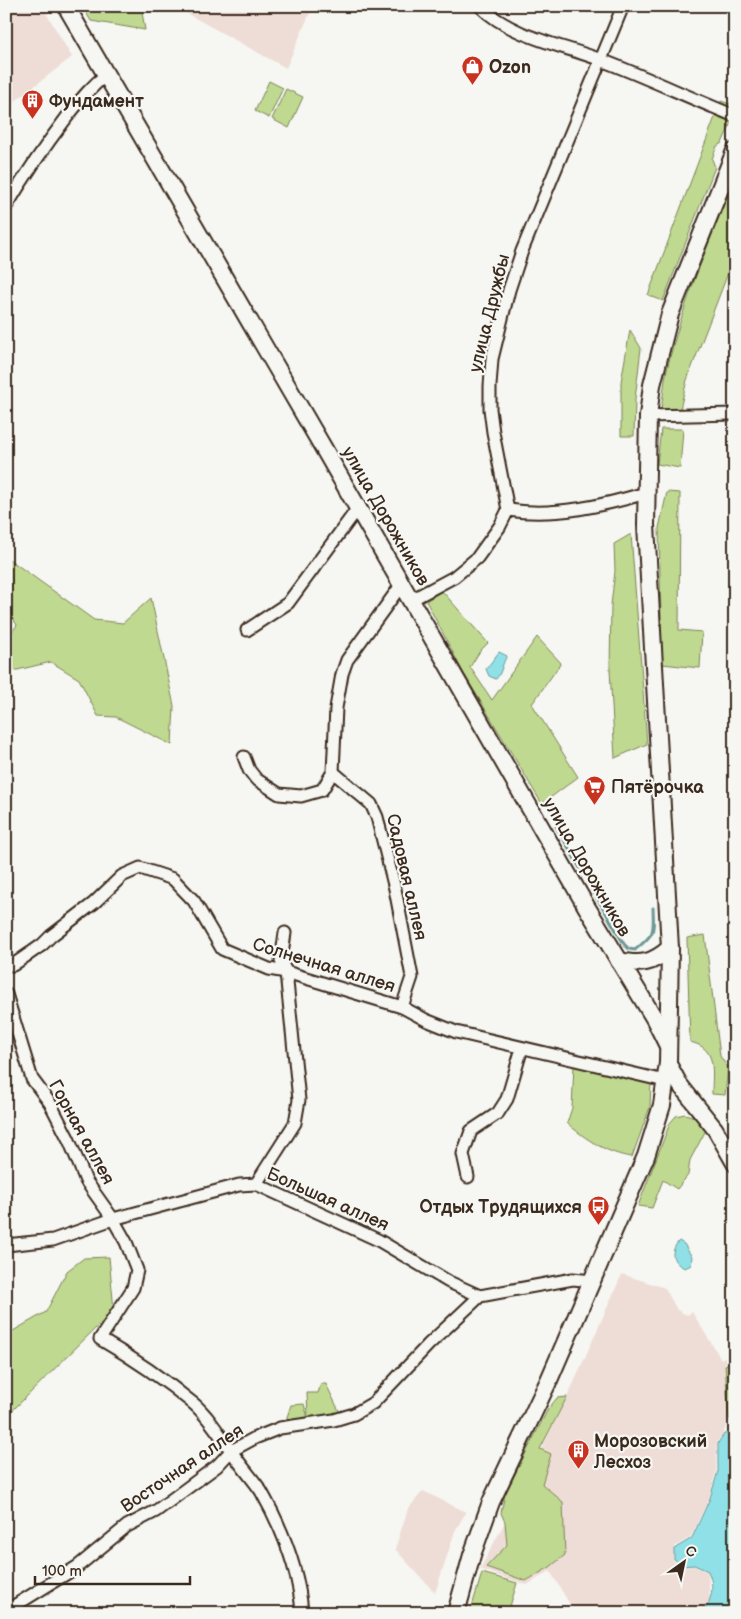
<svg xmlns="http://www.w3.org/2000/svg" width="741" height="1619" font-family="'Balsamiq Sans',sans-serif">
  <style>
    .built { fill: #eeddd6 }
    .green { fill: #bfd990; stroke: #7d8257 }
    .water { fill: #8fe1e7; stroke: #6d9897 }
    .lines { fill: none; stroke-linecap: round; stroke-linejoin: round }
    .stream { stroke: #6d9897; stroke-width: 3 }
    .minor-casing { stroke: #3b2a1e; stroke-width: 15 }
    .tertiary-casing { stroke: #3b2a1e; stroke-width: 19 }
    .secondary-casing { stroke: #3b2a1e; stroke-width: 20 }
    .minor { stroke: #f6f6f2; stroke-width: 11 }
    .tertiary { stroke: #f6f6f2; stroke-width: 15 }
    .secondary { stroke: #f6f6f2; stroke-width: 16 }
    .labels { text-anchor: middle; stroke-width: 4.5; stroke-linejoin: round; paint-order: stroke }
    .poi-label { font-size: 18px; font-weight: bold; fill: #3b2a1e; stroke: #f6f6f2; text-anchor: start }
    .street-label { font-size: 18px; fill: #3b2a1e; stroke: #f6f6f2 }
  </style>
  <rect width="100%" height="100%" fill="#f6f6f2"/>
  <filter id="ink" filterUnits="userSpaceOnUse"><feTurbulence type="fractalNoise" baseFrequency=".02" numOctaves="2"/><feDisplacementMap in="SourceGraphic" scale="10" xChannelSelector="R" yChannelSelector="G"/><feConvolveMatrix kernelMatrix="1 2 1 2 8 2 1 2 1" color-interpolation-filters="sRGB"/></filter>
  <g filter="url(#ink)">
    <g class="built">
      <path d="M6,6h36l30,51 -66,51z"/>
      <path d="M173,6h140l-27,62z"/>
      <path d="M622,1274l43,14 12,22 10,5 5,-3 29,47 4,-2 4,61 -6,16 -6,8 -1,30 -7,26 -18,39 -17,10 -1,13 9,8 11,-2 15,6 2,27 -8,14h-127l-25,-42 -23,14 -47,-16 33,-62 58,-118z"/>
      <path d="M423,1491l43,21 -11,19 -20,62 -40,-44 13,-40z"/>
    </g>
    <g class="green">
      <path d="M82,6h59l4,24 -54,-9z"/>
      <path d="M269,81l14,7 -14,30 -14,-7z"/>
      <path d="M286,89l17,8 -14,31 -17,-9z"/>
      <path d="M735,91v24l-13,28 -5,3 -5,13 3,8 -52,134 -15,-6 73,-194 9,3z"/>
      <path d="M735,177v89l-7,7 -41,107 -7,29 -19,1c2,-13 3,-28 6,-41 16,-67 43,-129 68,-192z"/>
      <path d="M630,330l11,18 -6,51 -1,37h-13v-54z"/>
      <path d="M661,429h22l-3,39 -23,-4z"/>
      <path d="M667,492l13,1 -1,137 23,2 -2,36 -38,-4 -3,-136z"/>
      <path d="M631,534l16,210 -32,14 -5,-88 1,-65 4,-34 -1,-27z"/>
      <path d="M6,557l88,63 29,3 28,-25 23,108 -2,39 -56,-28 -18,-1 -19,-37 -28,-17 -42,10 -3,-1v-31l11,-15 -11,-16z"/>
      <path d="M442,591l46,52 -8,8 -10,16 22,33 45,-63 24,26 -29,41 46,73 -36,27 -79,-132 -37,-71z"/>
      <path d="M705,935l15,121 8,12 -3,27 -13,-1c0,-23 6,-46 -22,-52l-3,-104z"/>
      <path d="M574,1065l77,17 -1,25 -18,50c-24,-3 -47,-18 -65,-34l5,-15z"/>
      <path d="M685,1114l7,2 16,13 -2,1 -16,30 -2,15 -11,14 -14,-9 -11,28 -14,-2 32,-83 6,-7z"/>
      <path d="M109,1257l5,53 -101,100 -7,9v-91l7,3 33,-19 21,-41 17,-13z"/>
      <path d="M735,1360v62h-3l-3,-4 -4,-53z"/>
      <path d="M321,1384h5l14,29 -55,10 6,-18 13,-1 4,14 -1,-25h11z"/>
      <path d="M567,1397l-27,52 11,5 -9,30 21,18 2,53 -15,12 -24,14 -40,-14 21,-22 -2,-23 -4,-9 4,-19 43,-85 9,-11z"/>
      <path d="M482,1573l35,10 -9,30h-38z"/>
    </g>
    <g class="water">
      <path d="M499,652l8,4c-5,7 -5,17 -11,23l-7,-3 -3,-7z"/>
      <path d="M679,1241l5,3 8,13 -1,8 -6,3c-13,-5 -16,-16 -6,-27z"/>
      <path d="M735,1433v180h-32c9,-14 12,-27 5,-42l-14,-6 -11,1 -9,-7v-10l18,-11 18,-40 8,-27v-28l6,-9z"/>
    </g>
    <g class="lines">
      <g class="stream">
        <path d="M556,826l24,42"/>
        <path d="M592,889l32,55 5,5 6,1c20,-17 19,-16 18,-42"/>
      </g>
      <defs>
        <g id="minor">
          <path d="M480,6c31,31 82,39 121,54 45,17 89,38 134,56"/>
          <path d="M6,207c19,-32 39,-61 61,-90 12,-15 23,-30 39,-42"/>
          <path d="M648,416l87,-2"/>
          <path d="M508,510c46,7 94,-4 138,-17"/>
          <path d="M411,600l43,-23 23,-19 23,-32 8,-16 -15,-78 -3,-23v-23l2,-27 17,-69 13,-39 101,-245"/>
          <path d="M247,630l41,-27 70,-95"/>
          <path d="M244,757l5,13 7,9 23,15 22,2 21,-6 11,-18 3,-64 6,-34 5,-14 55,-76"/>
          <path d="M333,772l38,32 6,13 18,72 17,88 -10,30"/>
          <path d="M6,965h7l29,-20 9,-9 43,-33 28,-27 18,-8 33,11 21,22 28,48 47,20 17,3 116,35 24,13 30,12 209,49"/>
          <path d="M6,994l26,85 18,24 19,37 17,41 27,38 13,23 11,28 -4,18 -33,51c33,19 65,41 94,65 16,14 27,33 40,51 8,12 19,24 27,36 21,37 38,79 41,122"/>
          <path d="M468,1177l-5,-23 8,-23 27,-18 9,-14 15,-51"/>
          <path d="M256,1184l39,-61 4,-23 -13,-128 -5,-11 4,-28"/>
          <path d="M6,1245l47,-5 60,-21 126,-34 17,-1 122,56 71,42 31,14"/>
          <path d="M6,1611l71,-44 50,-41 29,-15 61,-45 14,-15 24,-13 25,-10 54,-8 20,-6 19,-11 56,-59 51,-48 93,-17 19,2"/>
        </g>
        <path id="tertiary" d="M668,1063l12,22 35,44 20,35"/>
        <g id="secondary">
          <path d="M66,6l258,443 262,457 68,112 13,26"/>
          <path d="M619,961c22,4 33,3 51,-13"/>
          <path d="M456,1613l16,-58 19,-53 58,-122 97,-224 16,-51 6,-42 2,-115 -24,-423 2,-109 4,-31 18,-71 65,-163"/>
        </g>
      </defs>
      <use href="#minor" class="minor-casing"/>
      <use href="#tertiary" class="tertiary-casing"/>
      <use href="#secondary" class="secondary-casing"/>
      <use href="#minor" class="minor"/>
      <use href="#tertiary" class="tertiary"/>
      <use href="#secondary" class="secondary"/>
    </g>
  </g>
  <defs>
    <symbol id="shop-pin" viewBox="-11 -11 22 30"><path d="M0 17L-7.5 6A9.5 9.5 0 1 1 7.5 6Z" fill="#c8321e" stroke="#f6f6f2"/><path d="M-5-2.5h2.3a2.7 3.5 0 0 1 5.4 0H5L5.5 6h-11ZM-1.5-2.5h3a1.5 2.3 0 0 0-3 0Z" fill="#fff"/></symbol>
    <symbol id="building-pin" viewBox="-11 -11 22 30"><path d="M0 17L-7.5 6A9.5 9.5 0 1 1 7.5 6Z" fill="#c8321e" stroke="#f6f6f2"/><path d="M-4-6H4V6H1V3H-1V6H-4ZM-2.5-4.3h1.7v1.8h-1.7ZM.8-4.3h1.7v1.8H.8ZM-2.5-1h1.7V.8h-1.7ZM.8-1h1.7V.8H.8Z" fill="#fff"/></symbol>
    <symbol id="supermarket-pin" viewBox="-11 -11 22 30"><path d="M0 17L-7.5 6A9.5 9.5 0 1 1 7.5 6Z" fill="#c8321e" stroke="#f6f6f2"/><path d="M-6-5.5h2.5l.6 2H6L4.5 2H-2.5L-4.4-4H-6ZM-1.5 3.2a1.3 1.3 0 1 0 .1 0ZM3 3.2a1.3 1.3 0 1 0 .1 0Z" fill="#fff"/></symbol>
    <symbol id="bus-pin" viewBox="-11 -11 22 30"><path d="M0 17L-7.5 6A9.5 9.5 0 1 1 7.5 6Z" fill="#c8321e" stroke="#f6f6f2"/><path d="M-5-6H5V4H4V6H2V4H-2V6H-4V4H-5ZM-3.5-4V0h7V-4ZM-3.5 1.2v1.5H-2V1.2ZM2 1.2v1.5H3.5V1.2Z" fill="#fff"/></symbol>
  </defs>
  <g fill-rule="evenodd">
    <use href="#shop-pin" x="460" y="54" width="25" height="34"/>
    <use href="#building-pin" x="20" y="88" width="25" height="34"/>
    <use href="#supermarket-pin" x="582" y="774" width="25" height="34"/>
    <use href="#bus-pin" x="586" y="1194" width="25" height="34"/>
    <use href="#building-pin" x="566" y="1438" width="25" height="34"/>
  </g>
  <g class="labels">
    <g class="poi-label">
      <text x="489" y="73">Ozon</text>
      <text x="49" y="107">Фундамент</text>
      <text x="611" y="793">Пятёрочка</text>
      <text x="582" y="1213" text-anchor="end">Отдых Трудящихся</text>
      <text x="594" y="1447">Морозовский<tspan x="594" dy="21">Лесхоз</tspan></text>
    </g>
    <g class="street-label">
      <text transform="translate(489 313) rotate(-76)" y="6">улица Дружбы</text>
      <text transform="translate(386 516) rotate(60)" y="6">улица Дорожников</text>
      <text transform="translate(587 867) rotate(60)" y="6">улица Дорожников</text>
      <text transform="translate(407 877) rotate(77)" y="6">Садовая аллея</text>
      <text transform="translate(324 965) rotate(17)" y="6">Солнечная аллея</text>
      <text transform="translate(82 1132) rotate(61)" y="6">Горная аллея</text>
      <text transform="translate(328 1199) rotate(24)" y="6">Большая аллея</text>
      <text transform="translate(182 1468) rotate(-34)" y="6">Восточная аллея</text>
    </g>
  </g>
  <rect width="741" height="1619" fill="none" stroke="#f6f6f2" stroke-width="25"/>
  <rect x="12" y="12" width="716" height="1594" fill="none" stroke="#3b2a1e" stroke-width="2" filter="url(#ink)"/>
  <g transform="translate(684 1562) rotate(33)" stroke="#f6f6f2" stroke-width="4" paint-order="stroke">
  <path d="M0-4L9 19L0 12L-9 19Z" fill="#3b2a1e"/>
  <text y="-8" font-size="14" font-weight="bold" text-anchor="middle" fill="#3b2a1e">С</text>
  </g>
  <path d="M35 1576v8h155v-8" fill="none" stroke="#3b2a1e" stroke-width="2.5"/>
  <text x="42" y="1576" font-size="15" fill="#3b2a1e" stroke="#f6f6f2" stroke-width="4" paint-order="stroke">100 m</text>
</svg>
